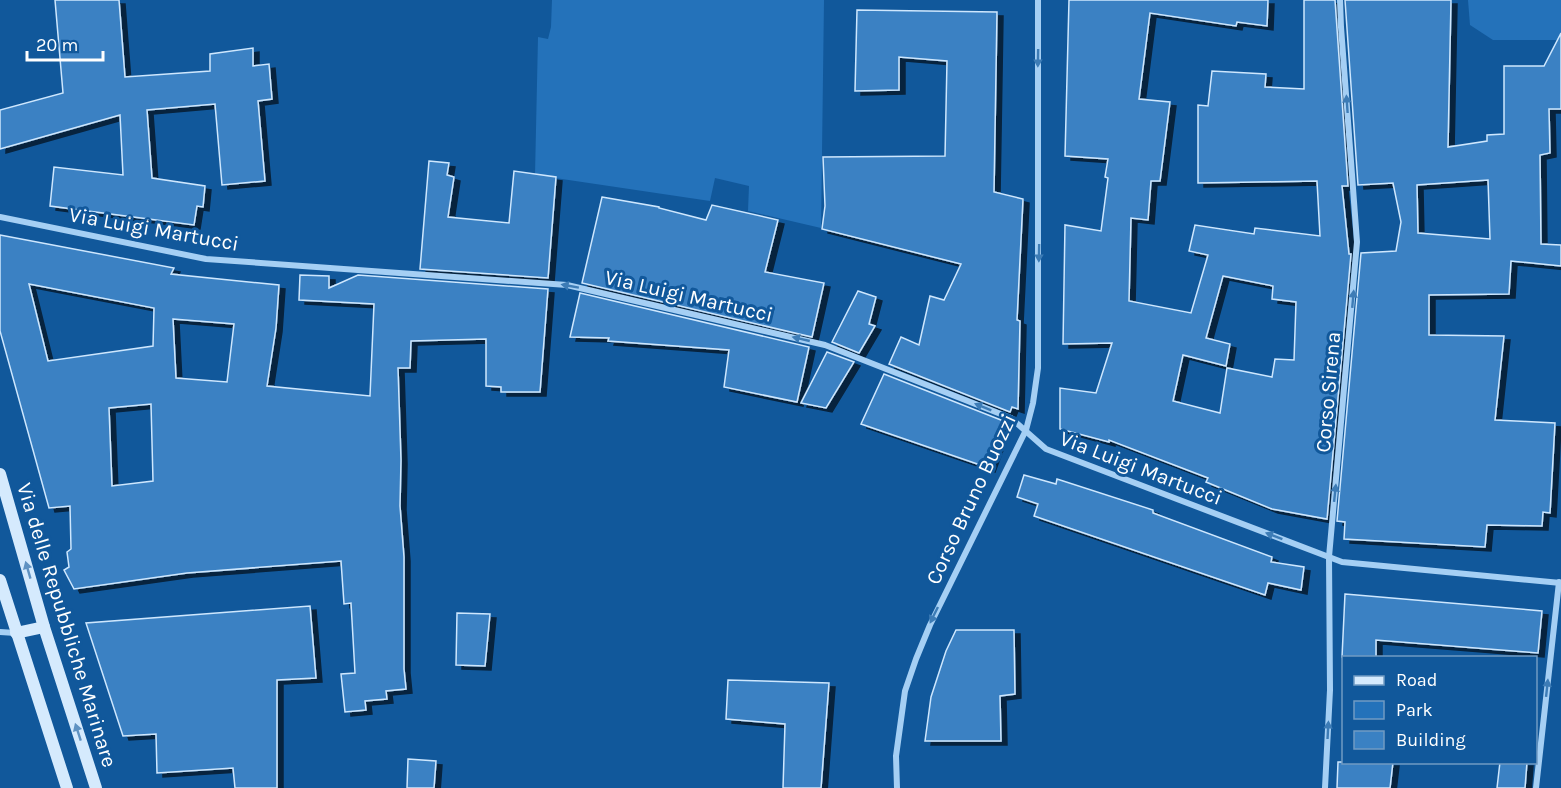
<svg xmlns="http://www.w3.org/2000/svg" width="1561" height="788" font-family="Karla,sans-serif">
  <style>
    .green { fill: #2472ba }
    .building { fill: #3a81c3; stroke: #cee7fe; stroke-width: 1.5; fill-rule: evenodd; filter: url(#shadow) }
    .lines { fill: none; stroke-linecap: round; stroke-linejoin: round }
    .street { stroke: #a5cff4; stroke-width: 6 }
    .secondary { stroke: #d5eafd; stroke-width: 12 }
    .oneway { fill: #3d7cb6 }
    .oneway2 { fill: #5f92c2 }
    .labels { text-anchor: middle; stroke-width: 6; stroke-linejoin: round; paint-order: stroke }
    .street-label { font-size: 21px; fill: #fff; stroke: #11589b }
  </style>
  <defs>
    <filter id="shadow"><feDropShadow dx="6" dy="4" stdDeviation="0" flood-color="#0009"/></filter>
  </defs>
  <rect width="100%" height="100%" fill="#11589b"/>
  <g class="green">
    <path d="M552,0h272l-3,228 -73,-17 1,-25 -34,-8 -5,23 -175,-26 3,-138 10,2 3,-12z"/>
    <path d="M1468,0h93v40h-68l-23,-15z"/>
  </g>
  <g class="building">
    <path d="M55,0h64l6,77 85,-6v-17l43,-6v18l16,-2 3,35 -14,2 7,80 -43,4 -7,-81 -68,6 5,68 53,8 -2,21 -6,-1 -3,19 -144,-19 4,-39 69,8 -3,-60 -120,34v-39l63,-17z"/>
    <path d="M1069,0h199l-1,26 -30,-4 -1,4 -86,-13 -11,86 31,3 -10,79h-9l-3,39 -17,-2 -2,83 62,12 17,-58 -19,-4 6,-26 59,9 1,-6 65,8 -3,-55 -119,2v-78l10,1 4,-35 54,3 -1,13 39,2v-89h31l13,186h-6l7,68h2l-24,265 -55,-10 -66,-27 2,-4 -99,-38v2l-49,-13v-41l36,5 16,-50 -49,1 2,-119 36,6 7,-53 -3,-1 3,-18 -43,-3zM1223,276l50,10 -1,13 24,3 -2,58 -19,-1 -3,18 -45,-9 -7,45 -47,-12 10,-46 43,11 4,-22 -24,-6z"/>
    <path d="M1345,0h106l-3,147 39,-6v-6l17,-1v-68h40l17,-33v76h-12l1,44 -10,2 1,89 20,1v21l-50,-5 -2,33 -80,1v40l75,1 -9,84 60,3 -5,90 -7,-1 -1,14 -55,-1 -2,22 -141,-8 1,-17 -8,-1 24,-268 35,-2 5,-29 -8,-39 -35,2zM1488,180l2,59 -72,-6 -1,-48z"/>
    <path d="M857,10l140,2 -3,180 29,7 -6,121 3,1 -2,88 -6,-2 -2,5 -121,-48 12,-27 18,8 11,-49 14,4 17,-36 -139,-35 3,-23 -2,-49 122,-1 2,-95 -48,-4v33l-44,1z"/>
    <path d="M429,161l20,2 -2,12 7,2 -6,40 61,6 5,-52 42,6 -8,101 -128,-9z"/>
    <path d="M602,197l57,10v1l47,12 6,-15 66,15 -13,52 59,11 -12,54 -230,-54z"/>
    <path d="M0,235l174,33 -3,6 108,11 -3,43 -9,58 103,10 4,-92 -75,-4 1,-25 29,1v12l29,-13 190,14 -8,103h-39v-5l-15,-1v-47l-75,2 -1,27h-12l3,92 -1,46 4,51v112l2,20 -20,2 1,8 -22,2 1,9 -21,2 -4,-38 14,-1 -4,-70 -7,1 -3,-43 -154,12 -113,16 -10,-19 5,-3 -2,-15 4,-3 -1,-43 -21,2 -49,-177zM29,284l125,24 -1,38 -105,15zM173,319l61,5 -7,58 -51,-4zM151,404l2,77 -41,5 -3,-78z"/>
    <path d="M858,291l18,6 -7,27 6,2 -16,27 -27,-11z"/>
    <path d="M580,293l229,54 -12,55 -73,-15 5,-37 -121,-9 1,-3 -39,-1z"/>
    <path d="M827,352l27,10 -28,46 -25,-5z"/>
    <path d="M884,374l122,48 -17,46 -128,-44z"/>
    <path d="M1024,475l32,9 1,-5 96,31v3l119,44 -1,5 33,5 -3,23 -33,-7 -3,12 -231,-79 4,-12 -21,-7z"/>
    <path d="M1345,594l197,17 -4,42 -162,-13v17h-34z"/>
    <path d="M310,606l6,72 -39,2v108h-42l-2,-20 -76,5 -1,-39 -33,2 -37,-113z"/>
    <path d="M457,613l33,1 -5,52 -29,-1z"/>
    <path d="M956,630h58l1,64 -15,2 1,45h-76l6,-44 15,-46z"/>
    <path d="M728,680l101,3 -8,105h-38l2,-64 -59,-5z"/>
    <path d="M408,759l28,2 -2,27h-27z"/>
    <path d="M1338,762h55l-3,26h-53z"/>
    <path d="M1500,762h27l-2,26h-28z"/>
  </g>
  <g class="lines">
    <g class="street">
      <path d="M0,217l206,42 361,26 258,60 186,73 35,31 296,113 219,21"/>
      <path d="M0,632l16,1"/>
      <path d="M897,788l-1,-32 9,-65 11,-32 14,-34 96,-195 7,-27 5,-35v-368"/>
      <path d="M1325,788l5,-98 -1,-133 28,-315 -16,-215 -1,-27"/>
      <path d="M1536,788l23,-206"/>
    </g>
    <g class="secondary">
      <path d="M0,474l44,153 52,161"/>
      <path d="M0,580l67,208"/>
      <path d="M16,633l28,-6"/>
    </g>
  </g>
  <defs><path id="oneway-solid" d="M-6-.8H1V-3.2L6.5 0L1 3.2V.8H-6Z" transform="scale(1.5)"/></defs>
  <g class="oneway">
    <use href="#oneway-solid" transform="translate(1038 58) rotate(91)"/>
    <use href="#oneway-solid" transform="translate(1347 104) rotate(-94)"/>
    <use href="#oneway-solid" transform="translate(1039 253) rotate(91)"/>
    <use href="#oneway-solid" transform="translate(570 286) rotate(-170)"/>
    <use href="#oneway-solid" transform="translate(1353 299) rotate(-85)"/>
    <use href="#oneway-solid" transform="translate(801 339) rotate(-167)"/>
    <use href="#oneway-solid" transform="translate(983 407) rotate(-158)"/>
    <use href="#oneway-solid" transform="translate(1335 493) rotate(-84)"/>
    <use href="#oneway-solid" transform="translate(1274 536) rotate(-159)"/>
    <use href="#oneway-solid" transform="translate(934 615) rotate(116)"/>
    <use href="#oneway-solid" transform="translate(1547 688) rotate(-84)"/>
    <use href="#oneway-solid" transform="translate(1328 730) rotate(-87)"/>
  </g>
  <g class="oneway2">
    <use href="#oneway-solid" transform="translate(28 570) rotate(-106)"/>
    <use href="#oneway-solid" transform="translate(78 732) rotate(-108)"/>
  </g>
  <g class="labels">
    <g class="street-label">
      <text transform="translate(154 229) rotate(10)" y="7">Via Luigi Martucci</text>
      <text transform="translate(689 296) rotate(13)" y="7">Via Luigi Martucci</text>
      <text transform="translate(1328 392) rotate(-85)" y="7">Corso Sirena</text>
      <text transform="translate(1141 468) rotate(21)" y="7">Via Luigi Martucci</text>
      <text transform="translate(971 499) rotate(-65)" y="7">Corso Bruno Buozzi</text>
      <text transform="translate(67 625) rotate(73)" y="7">Via delle Repubbliche Marinare</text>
    </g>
  </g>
  <rect x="1342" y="656" width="195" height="108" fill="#11589b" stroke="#709bc3" stroke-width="1.5"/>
  <rect x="1354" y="676" width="30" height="9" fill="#d5eafd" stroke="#709bc3" stroke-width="1.5"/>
  <text x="1396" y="686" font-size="18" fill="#ffffff">Road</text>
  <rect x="1354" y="701" width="30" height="18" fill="#2472ba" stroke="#709bc3" stroke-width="1.5"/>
  <text x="1396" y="716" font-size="18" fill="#ffffff">Park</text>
  <rect x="1354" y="731" width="30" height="18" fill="#3a81c3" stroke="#709bc3" stroke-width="1.5"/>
  <text x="1396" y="746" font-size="18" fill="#ffffff">Building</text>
  <path d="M27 51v9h76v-9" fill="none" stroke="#ffffff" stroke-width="3"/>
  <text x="36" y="51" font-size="18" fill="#ffffff" stroke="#11589b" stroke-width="4.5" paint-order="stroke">20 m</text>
</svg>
